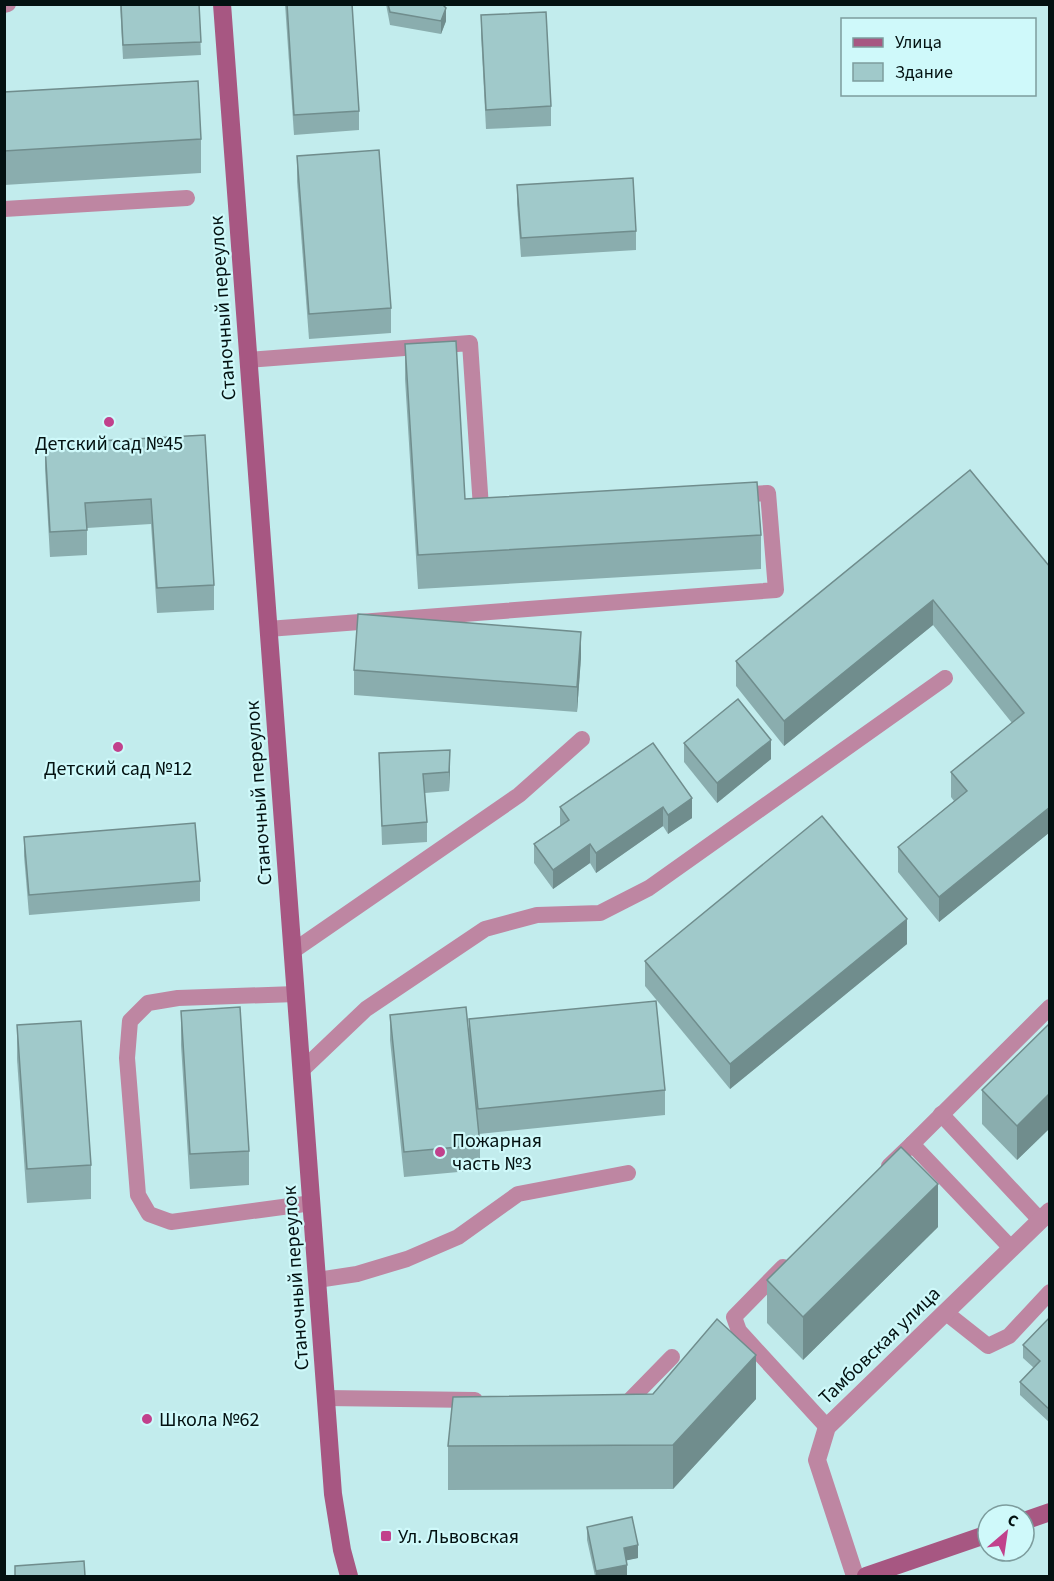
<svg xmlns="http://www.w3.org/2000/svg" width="1054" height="1581" font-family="'Source Sans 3',sans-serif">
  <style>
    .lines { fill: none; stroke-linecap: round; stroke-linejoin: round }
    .lane { stroke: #be86a2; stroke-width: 16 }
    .street { stroke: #be86a2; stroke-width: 18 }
    .secondary { stroke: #a75782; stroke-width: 18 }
    .wall { fill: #8aadae }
    .shaded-wall { fill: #708d8d }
    .building { fill: #a0c9ca; stroke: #708d8d; stroke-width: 1.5 }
    .poi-dot { fill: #c1418c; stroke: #cff9fa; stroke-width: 2 }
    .labels { text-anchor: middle; stroke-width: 4.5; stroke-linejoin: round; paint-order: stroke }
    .street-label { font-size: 20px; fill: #031111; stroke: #cff9fa }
    .poi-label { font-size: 20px; fill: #031111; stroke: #cff9fa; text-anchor: start }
  </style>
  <rect width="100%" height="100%" fill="#c2eced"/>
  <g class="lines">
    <g class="lane">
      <path d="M4,5l4,-1"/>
      <path d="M4,209l183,-11"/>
      <path d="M248,360l222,-17 11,165 11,-1"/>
      <path d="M268,629l508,-39 -8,-97 -32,2"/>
      <path d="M293,951l226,-156 63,-56"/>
      <path d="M296,994l-118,4 -30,5 -18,18 -3,37 11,137 11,19 22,8 141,-19"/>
      <path d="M302,1070l64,-61 119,-80 52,-14 63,-2 49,-25 296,-210"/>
      <path d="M941,1114l99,106"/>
      <path d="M912,1144l138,-137"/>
      <path d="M889,1166l23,-22 99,104"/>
      <path d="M783,1267l-49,50 5,14 88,96"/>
      <path d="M317,1280l40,-6 50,-15 51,-22 60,-43 110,-21"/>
      <path d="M945,1312l43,34 21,-10 41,-44"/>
      <path d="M326,1398l149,2"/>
      <path d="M618,1402h10l44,-45"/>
    </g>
    <path class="street" d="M855,1576l-38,-116 10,-33 223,-216"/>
    <g class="secondary">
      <path d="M222,4l111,1490 9,56 7,26"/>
      <path d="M1024,1521l26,-9"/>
      <path d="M866,1576l122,-42"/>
    </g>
  </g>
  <g class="wall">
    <path d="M120,4h79l2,51 -78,4z"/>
    <path d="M285,4h67l7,107v19l-65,5z"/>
    <path d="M386,4h56l4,17 -5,13 -51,-9z"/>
    <path d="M481,15l70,91v20l-65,3 -5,-95z"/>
    <path d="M4,92l197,47v34l-197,12z"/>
    <path d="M297,156l94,152v25l-82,6 -12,-158z"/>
    <path d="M517,185l119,46v19l-115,7 -4,-53z"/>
    <path d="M405,344l60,155 296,36v34l-343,20 -13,-210z"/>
    <path d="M205,435l9,150v25l-57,3 -6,-89 -64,4v27l-37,2 -5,-88v-25z"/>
    <path d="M970,470l80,97v265l-111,90 -41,-50v-25l56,-46 -3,-4v-25l61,-49 -79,-98 -149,121 -48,-60v-25z"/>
    <path d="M581,657l-4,55 -223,-17v-25z"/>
    <path d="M653,743l39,75 -24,16 -5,-8 -67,47 -6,-10 -37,26 -19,-26v-19l26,-18v-19z"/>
    <path d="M684,743l87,16 -54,44 -33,-41z"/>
    <path d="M379,753l71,16 -1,22 -24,2 2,29v20l-45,3z"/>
    <path d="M24,837l176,44v20l-171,14 -5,-59z"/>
    <path d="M907,944l-177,145 -85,-103v-25z"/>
    <path d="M181,1011l68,140v34l-59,4 -9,-144z"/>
    <path d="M390,1015l79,23v-19l196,71v25l-186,19 1,11v25l-76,7 -14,-137z"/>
    <path d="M1050,1023v105l-33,32 -35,-36v-34z"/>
    <path d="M17,1025l74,140v34l-64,4 -10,-144z"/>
    <path d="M938,1227l-135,133 -36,-37v-43z"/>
    <path d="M1050,1317v106l-30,-28v-13l14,-14 -11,-10v-13z"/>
    <path d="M756,1399l-83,90 -225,1v-44z"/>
    <path d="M587,1527l51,31 -12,2 1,16h-32l-8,-36z"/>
  </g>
  <g class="shaded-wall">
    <path d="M446,8v13l-5,13v-13z"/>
    <path d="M933,600v25l-149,121v-25z"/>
    <path d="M581,632v25l-4,55v-25z"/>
    <path d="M771,740v19l-54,44v-20z"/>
    <path d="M450,750v19l-1,22v-19z"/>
    <path d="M692,798v20l-24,16v-19z"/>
    <path d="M663,807v19l-67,47v-20z"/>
    <path d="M1050,807v25l-111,90v-25z"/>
    <path d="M590,844v19l-37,26v-19z"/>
    <path d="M907,919v25l-177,145v-25z"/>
    <path d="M1050,1093v35l-33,32v-34z"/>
    <path d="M938,1184v43l-135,133v-43z"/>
    <path d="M756,1355v44l-83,90v-44z"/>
    <path d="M638,1545v13l-14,3v-13z"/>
    <path d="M627,1565v11h-31v-5z"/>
  </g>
  <g class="building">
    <path d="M121,4h78l2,38 -78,3z"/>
    <path d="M287,4h65l7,107 -65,4z"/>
    <path d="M388,4h54l4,4 -5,13 -51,-9z"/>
    <path d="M546,12l5,94 -65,4 -5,-95z"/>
    <path d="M198,81l3,58 -197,12v-59z"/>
    <path d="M379,150l12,158 -82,6 -12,-158z"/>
    <path d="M633,178l3,53 -115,7 -4,-53z"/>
    <path d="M456,341l9,158 292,-17 4,53 -343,20 -13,-211z"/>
    <path d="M205,435l9,150 -57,3 -6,-89 -66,4 2,27 -37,2 -5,-88z"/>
    <path d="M970,470l80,97v240l-111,90 -41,-50 69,-56 -16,-19 73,-59 -91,-113 -149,121 -48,-60z"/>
    <path d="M358,614l223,18 -4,55 -223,-17z"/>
    <path d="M738,699l33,41 -54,43 -33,-40z"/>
    <path d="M653,743l39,55 -24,17 -5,-8 -67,46 -6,-9 -37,26 -19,-26 35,-24 -9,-13z"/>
    <path d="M450,750l-1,22 -26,2 4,48 -45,4 -3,-73z"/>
    <path d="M822,816l85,103 -177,145 -85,-103z"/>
    <path d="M195,823l5,58 -171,14 -5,-58z"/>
    <path d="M656,1001l9,89 -187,19 -9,-90z"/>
    <path d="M240,1007l9,144 -59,3 -9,-143z"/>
    <path d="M466,1007l14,138 -76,7 -14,-137z"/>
    <path d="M81,1021l10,144 -64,4 -10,-144z"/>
    <path d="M1050,1023v70l-33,33 -35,-36z"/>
    <path d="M901,1147l37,37 -135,133 -36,-37z"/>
    <path d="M1050,1317v93l-30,-28 20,-21 -17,-16z"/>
    <path d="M717,1319l39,36 -83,90 -225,1 5,-49 200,-3z"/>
    <path d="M632,1517l6,28 -14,3 3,17 -31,6 -9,-44z"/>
    <path d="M84,1561l1,15h-70v-10z"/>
  </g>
  <g class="poi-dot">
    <circle cx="109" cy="422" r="6"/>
    <circle cx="118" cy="747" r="6"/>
    <circle cx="440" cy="1152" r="6"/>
    <circle cx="147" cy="1419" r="6"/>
    <rect x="380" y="1530" width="12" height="12" rx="3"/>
  </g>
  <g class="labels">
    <g class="street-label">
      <text transform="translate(222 308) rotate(-94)" y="7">Станочный переулок</text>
      <text transform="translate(258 793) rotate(-94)" y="7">Станочный переулок</text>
      <text transform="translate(295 1278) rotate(-94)" y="7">Станочный переулок</text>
      <text transform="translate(879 1345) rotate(-44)" y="7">Тамбовская улица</text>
    </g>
    <g class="poi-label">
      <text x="109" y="450" text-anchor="middle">Детский сад №45</text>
      <text x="118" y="775" text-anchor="middle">Детский сад №12</text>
      <text x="452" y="1147">Пожарная<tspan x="452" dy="23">часть №3</tspan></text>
      <text x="159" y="1426">Школа №62</text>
      <text x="398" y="1543">Ул. Львовская</text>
    </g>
  </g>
  <rect width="1054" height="1581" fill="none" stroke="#031111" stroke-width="12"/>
  <rect x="841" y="18" width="195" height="78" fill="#cff9fa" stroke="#7d9c9d" stroke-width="1.5"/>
  <rect x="853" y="38" width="30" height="9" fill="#a75782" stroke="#7d9c9d" stroke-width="1.5"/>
  <text x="895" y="48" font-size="18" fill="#031111">Улица</text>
  <rect x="853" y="63" width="30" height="18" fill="#a0c9ca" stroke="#7d9c9d" stroke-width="1.5"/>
  <text x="895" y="78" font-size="18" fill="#031111">Здание</text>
  <g transform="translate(1006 1533) rotate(29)"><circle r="28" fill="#cff9fa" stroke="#7d9c9d" stroke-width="1.5"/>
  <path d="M0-4.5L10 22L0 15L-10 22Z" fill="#c1418c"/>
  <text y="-9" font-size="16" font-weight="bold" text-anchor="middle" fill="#031111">С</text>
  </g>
</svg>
